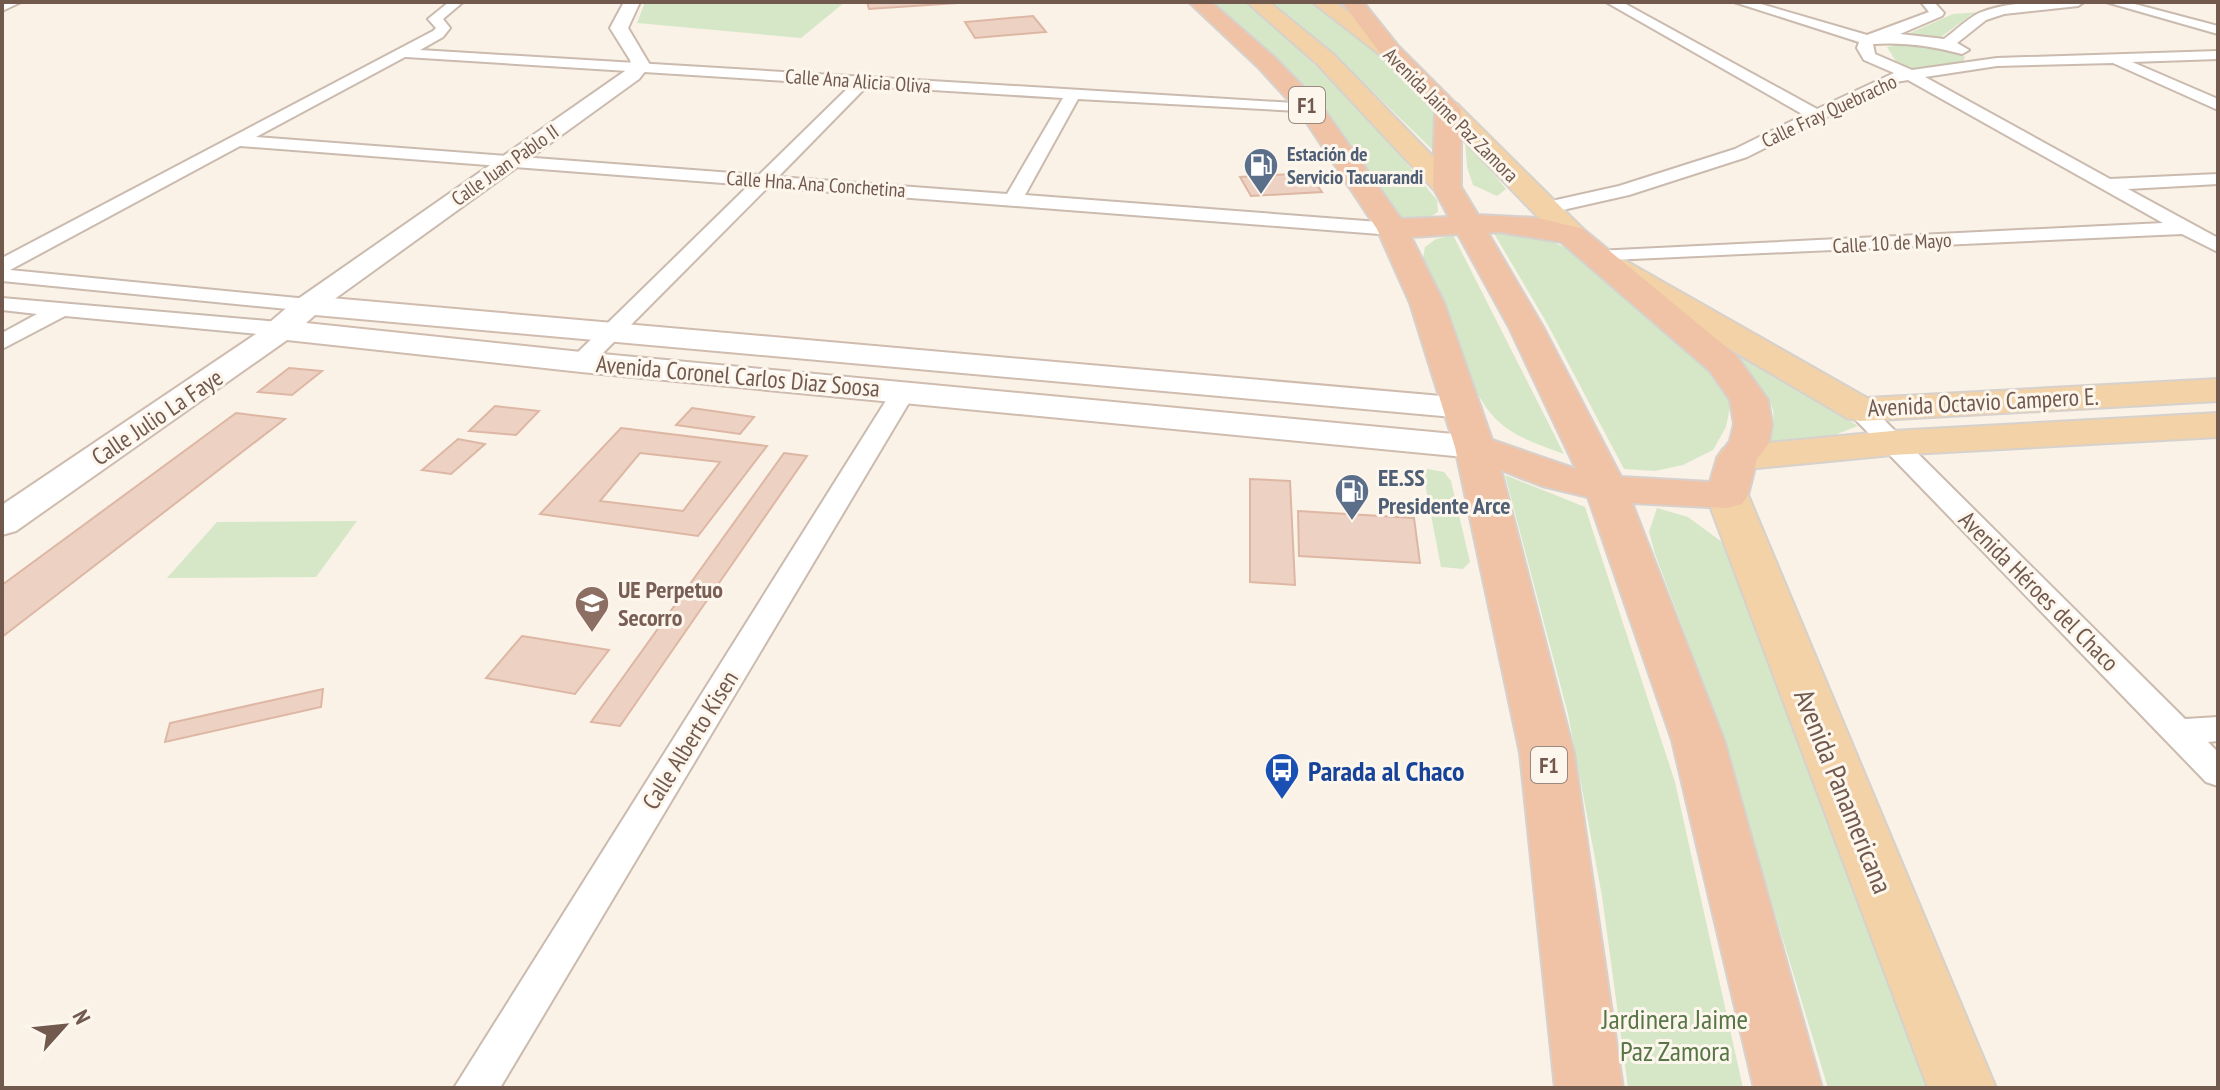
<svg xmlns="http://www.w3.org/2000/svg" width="2220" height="1090" font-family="'PT Sans Narrow',sans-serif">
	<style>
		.green { fill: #d5e7c7 }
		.building { fill: #edd1c2; stroke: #deb7a4; stroke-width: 2; fill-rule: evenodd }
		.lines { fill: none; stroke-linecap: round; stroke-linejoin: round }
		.minor-casing { stroke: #cbbaae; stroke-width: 4 }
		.tertiary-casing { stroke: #cbbaae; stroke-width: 4 }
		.secondary-casing { stroke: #cfbcaf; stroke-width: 4 }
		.primary-casing { stroke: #d7d1cd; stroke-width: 4 }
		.trunk-casing { stroke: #d7d1cd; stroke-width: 4 }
		.minor { fill: #fff; fill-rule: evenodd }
		.tertiary { fill: #fff; fill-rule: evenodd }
		.secondary { fill: #fff; fill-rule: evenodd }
		.primary { fill: #f2d2a6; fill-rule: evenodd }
		.trunk { fill: #f0c3a6; fill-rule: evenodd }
		.labels { text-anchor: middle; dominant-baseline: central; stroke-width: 6; stroke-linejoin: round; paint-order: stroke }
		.far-street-label { font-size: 20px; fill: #71594e; stroke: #fdf6ed }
		.far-service-label { font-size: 20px; font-weight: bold; fill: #4e5e75; stroke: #fdf6ed; text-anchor: start }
		.shield { fill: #fdf6ed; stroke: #9b887e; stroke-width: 2 }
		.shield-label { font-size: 22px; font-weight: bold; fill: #71594e }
		.street-label { font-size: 24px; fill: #71594e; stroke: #fdf6ed }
		.service-label { font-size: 24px; font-weight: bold; fill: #4e5e75; stroke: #fdf6ed; text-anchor: start }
		.education-label { font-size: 24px; font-weight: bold; fill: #785e54; stroke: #fdf6ed; text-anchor: start }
		.near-transit-label { font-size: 28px; font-weight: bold; fill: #164399; stroke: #fdf6ed; text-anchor: start }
		.near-street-label { font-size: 28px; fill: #71594e; stroke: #fdf6ed }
		.near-park-label { font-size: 28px; fill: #577647; stroke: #fdf6ed }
	</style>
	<rect width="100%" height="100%" fill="#faf2e7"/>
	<g class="green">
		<path d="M645 2H845L801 38 637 23Z"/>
		<path d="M1213 2H1249L1363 111 1437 200 1438 212 1424 221H1402L1329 115 1282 63Z"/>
		<path d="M1271 2H1309L1370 48 1435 106 1436 153 1344 64Z"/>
		<path d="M1981 12 1971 15 1938 39 1911 36 1910 33 1953 14Z"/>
		<path d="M1907 43 1953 50 1965 57 1963 62 1913 68 1899 66 1887 47Z"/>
		<path d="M1465 140 1506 189 1497 196 1473 185 1467 167Z"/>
		<path d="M1492 230 1539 236 1580 254 1711 368 1731 402 1726 427 1713 450 1683 465 1655 471 1624 469 1548 325Z"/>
		<path d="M1453 235 1564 454C1542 446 1516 438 1498 421 1466 392 1440 301 1423 258L1425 247 1436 239Z"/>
		<path d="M1691 319 1858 426 1832 436 1769 442C1771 433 1775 419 1773 410 1767 382 1713 338 1691 319Z"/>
		<path d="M1422 468 1444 472 1451 481 1470 562 1463 569 1441 567Z"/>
		<path d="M1505 475 1585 507 1675 782 1743 1088H1628L1602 896 1568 714Z"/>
		<path d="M1657 508 1688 517 1726 545 1928 1088H1828L1712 706 1655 554 1649 532Z"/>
		<path d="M357 521 316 577 167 578 217 522Z"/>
	</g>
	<g class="building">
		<path d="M847 2H973L869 9 867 2Z"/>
		<path d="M1033 16 1046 32 975 38 965 22Z"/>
		<path d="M1309 173 1322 192 1251 196 1240 177Z"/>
		<path d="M289 368 322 371 292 395 258 392Z"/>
		<path d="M495 406 539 411 516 435 469 431Z"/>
		<path d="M692 408 754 417 740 434 676 425Z"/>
		<path d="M236 413 285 419 2 637V585Z"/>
		<path d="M621 428 767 446 698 536 540 514ZM640 453 720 462 683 511 600 501Z"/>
		<path d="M458 439 485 444 451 474 422 470Z"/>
		<path d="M784 453 807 456 620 726 591 722Z"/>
		<path d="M1250 479 1290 481 1295 585 1250 582Z"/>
		<path d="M1298 511 1414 518 1420 563 1299 556Z"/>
		<path d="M522 636 609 650 575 694 486 678Z"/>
		<path d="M323 689 321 707 165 742 170 723Z"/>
	</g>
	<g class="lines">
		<g class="minor-casing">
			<g id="minor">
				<path d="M2 2H21L2 11Z"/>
				<path d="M449 2H463L443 19 450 28 443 37 420 50 1311 104 1319 109 1317 112 1078 99 1025 195 1392 223 1402 229 1392 235 768 187 589 367H573L570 362 573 357 749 185 240 146 10 270 308 299 316 300 319 305 316 310 308 311 2 281V258L433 31 436 28 428 19ZM405 57H406L851 85 759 175 256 137ZM867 86 1063 98 1007 194 778 177Z"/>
				<path d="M1606 2H1622L1817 109 1894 73 1864 60 1857 48 1859 42 1734 2H1754L1867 35 1929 12 1921 2H1934L1944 13 1942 16 1900 34 1944 39C1955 31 1967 19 1979 13 2011 0 2050 2 2084 2L2078 6 2004 14 1986 20 1957 43 1969 50 1962 54C1932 46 1904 42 1873 44L1875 54 1912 70 1997 58 2218 51V59L2132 62 2218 99V110L2113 63 1997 66 1925 77 2110 179 2218 174V184L2128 189 2218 238V252L2182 234 1589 261 1586 257 1589 253 1596 251 2163 223 1908 80 1896 82 1747 157 1629 195 1545 214 1538 212 1536 208 1538 204 1619 186 1735 149 1804 115Z"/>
				<path d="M2106 2H2127L2218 26V34Z"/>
				<path d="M2 298 279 322 290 329 279 336 65 316 2 349V333L37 314 2 310Z"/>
				<path d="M904 384 912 386 916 391 500 1088H454L892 391 896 386Z"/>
				<path d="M1860 403 1869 405 2185 719 2218 717V741L2208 742 2218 752V786L2206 782 1851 415 1848 410 1851 405Z"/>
			</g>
		</g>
		<g class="tertiary-casing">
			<path id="tertiary" d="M624 2H640L628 28 650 65 639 79 318 311 308 313 298 311 294 305 298 299 625 71 631 64 630 60 610 28Z"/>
		</g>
		<g class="secondary-casing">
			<path id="secondary" d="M308 296 1464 398 1476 401 1481 408 1476 415 1464 418 315 315 306 323 581 352 1475 436 1488 439 1493 447 1488 455 1475 458 581 372 287 340 16 531 2 535V505L256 334 297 299Z"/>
		</g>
		<g class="primary-casing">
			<g id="primary">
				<path d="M1247 2H1269L1333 54 1457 181 1461 187 1457 193 1447 196 1437 193 1317 64Z"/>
				<path d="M1312 2H1335L1402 52 1399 57H1383Z"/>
				<path d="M1448 101 1457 104 1583 229 1587 235 1583 241 1572 244 1561 241 1439 114 1435 109 1439 104Z"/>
				<path d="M1615 258 1626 261 1867 398 2218 379V401L1860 421 1847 418 1604 275 1599 268 1604 261Z"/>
				<path d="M2218 413V437L1892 455 1737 470 1723 467 1717 458 1723 449 1737 446 1892 431Z"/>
				<path d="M1727 482 1742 486 1748 495 1996 1088H1928L1706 495 1712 486Z"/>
			</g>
		</g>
		<g class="trunk-casing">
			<path id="trunk" d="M1189 2H1211L1274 57 1320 104 1401 219 1449 217 1433 187 1435 110 1383 57 1342 2H1363L1399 47 1461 109V187L1478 215 1538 218 1583 229 1736 355 1768 400 1772 424 1769 443 1757 459 1748 495 1742 504 1727 508 1632 503 1724 740 1822 1088H1754L1672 740 1588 497 1542 486 1501 470 1574 753 1623 1088H1555L1520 753 1455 447 1410 303 1377 229 1301 114 1258 67ZM1499 232 1561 242 1710 371 1730 400 1734 424 1730 441 1717 458 1710 482 1621 477 1543 327 1488 233ZM1458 234 1509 327 1576 469 1492 440 1444 303 1411 237Z"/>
		</g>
		<use href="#minor" class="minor"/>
		<use href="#tertiary" class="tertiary"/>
		<use href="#secondary" class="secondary"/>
		<use href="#primary" class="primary"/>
		<use href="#trunk" class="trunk"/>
	</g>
	<defs>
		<g id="fuel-pin" transform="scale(1.8)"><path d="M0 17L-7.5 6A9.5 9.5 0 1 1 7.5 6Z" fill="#5c6f8a" stroke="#fdf6ed"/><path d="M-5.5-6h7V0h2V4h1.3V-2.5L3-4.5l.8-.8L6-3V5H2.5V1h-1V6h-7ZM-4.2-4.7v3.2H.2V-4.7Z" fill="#fff"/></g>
		<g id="school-pin" transform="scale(1.8)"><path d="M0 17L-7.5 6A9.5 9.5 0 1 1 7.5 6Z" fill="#8d6e63" stroke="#fdf6ed"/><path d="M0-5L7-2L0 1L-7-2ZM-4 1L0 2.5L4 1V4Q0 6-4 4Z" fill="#fff"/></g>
		<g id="bus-pin" transform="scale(1.8)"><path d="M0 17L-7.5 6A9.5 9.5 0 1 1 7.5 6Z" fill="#1a4fb4" stroke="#fdf6ed"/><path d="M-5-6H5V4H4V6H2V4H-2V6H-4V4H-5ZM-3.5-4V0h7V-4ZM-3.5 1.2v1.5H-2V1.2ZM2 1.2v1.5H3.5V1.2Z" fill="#fff"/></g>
	</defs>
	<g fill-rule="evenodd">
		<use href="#fuel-pin" x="1261" y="165"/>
		<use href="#fuel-pin" x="1352" y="491"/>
		<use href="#school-pin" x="592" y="603"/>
		<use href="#bus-pin" x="1282" y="770"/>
	</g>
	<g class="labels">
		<g class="far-street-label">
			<text transform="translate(858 81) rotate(4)">Calle Ana Alicia Oliva</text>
			<text transform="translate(1829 111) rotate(-25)">Calle Fray Quebracho</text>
			<text transform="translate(1451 115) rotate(45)">Avenida Jaime Paz Zamora</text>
			<text transform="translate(505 165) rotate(-35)">Calle Juan Pablo II</text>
			<text transform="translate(816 184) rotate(4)">Calle Hna. Ana Conchetina</text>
			<text transform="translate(1892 243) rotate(-3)">Calle 10 de Mayo</text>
		</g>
		<g class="far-service-label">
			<text x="1287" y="154">Estación de<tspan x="1287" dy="23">Servicio Tacuarandi</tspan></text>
		</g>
		<g class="shield">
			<rect x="1289" y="87" width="36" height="36" rx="6"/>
			<rect x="1531" y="747" width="36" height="36" rx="6"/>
		</g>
		<g class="shield-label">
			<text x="1307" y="105">F1</text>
			<text x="1549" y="765">F1</text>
		</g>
		<g class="street-label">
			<text transform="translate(738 376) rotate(5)">Avenida Coronel Carlos Diaz Soosa</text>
			<text transform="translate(1983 402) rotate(-3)">Avenida Octavio Campero E.</text>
			<text transform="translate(157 417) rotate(-34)">Calle Julio La Faye</text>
			<text transform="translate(2039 591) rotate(45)">Avenida Héroes del Chaco</text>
			<text transform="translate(690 740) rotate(-58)">Calle Alberto Kisen</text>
		</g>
		<g class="service-label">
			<text x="1378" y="477">EE.SS<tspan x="1378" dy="28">Presidente Arce</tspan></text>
		</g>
		<g class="education-label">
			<text x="618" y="589">UE Perpetuo<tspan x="618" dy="28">Secorro</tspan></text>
		</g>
		<g class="near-transit-label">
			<text x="1308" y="770">Parada al Chaco</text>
		</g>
		<g class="near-street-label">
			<text transform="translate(1844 791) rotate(68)">Avenida Panamericana</text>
		</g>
		<g class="near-park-label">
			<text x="1675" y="1018">Jardinera Jaime<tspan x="1675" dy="32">Paz Zamora</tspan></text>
		</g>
	</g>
	<rect width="2220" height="1090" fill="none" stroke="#71594e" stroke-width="8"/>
	<g transform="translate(64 1026) rotate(63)" stroke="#fdf6ed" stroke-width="6" paint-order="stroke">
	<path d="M0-6L14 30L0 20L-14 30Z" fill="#71594e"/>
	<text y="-12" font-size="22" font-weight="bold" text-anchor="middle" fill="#71594e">N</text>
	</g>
</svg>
